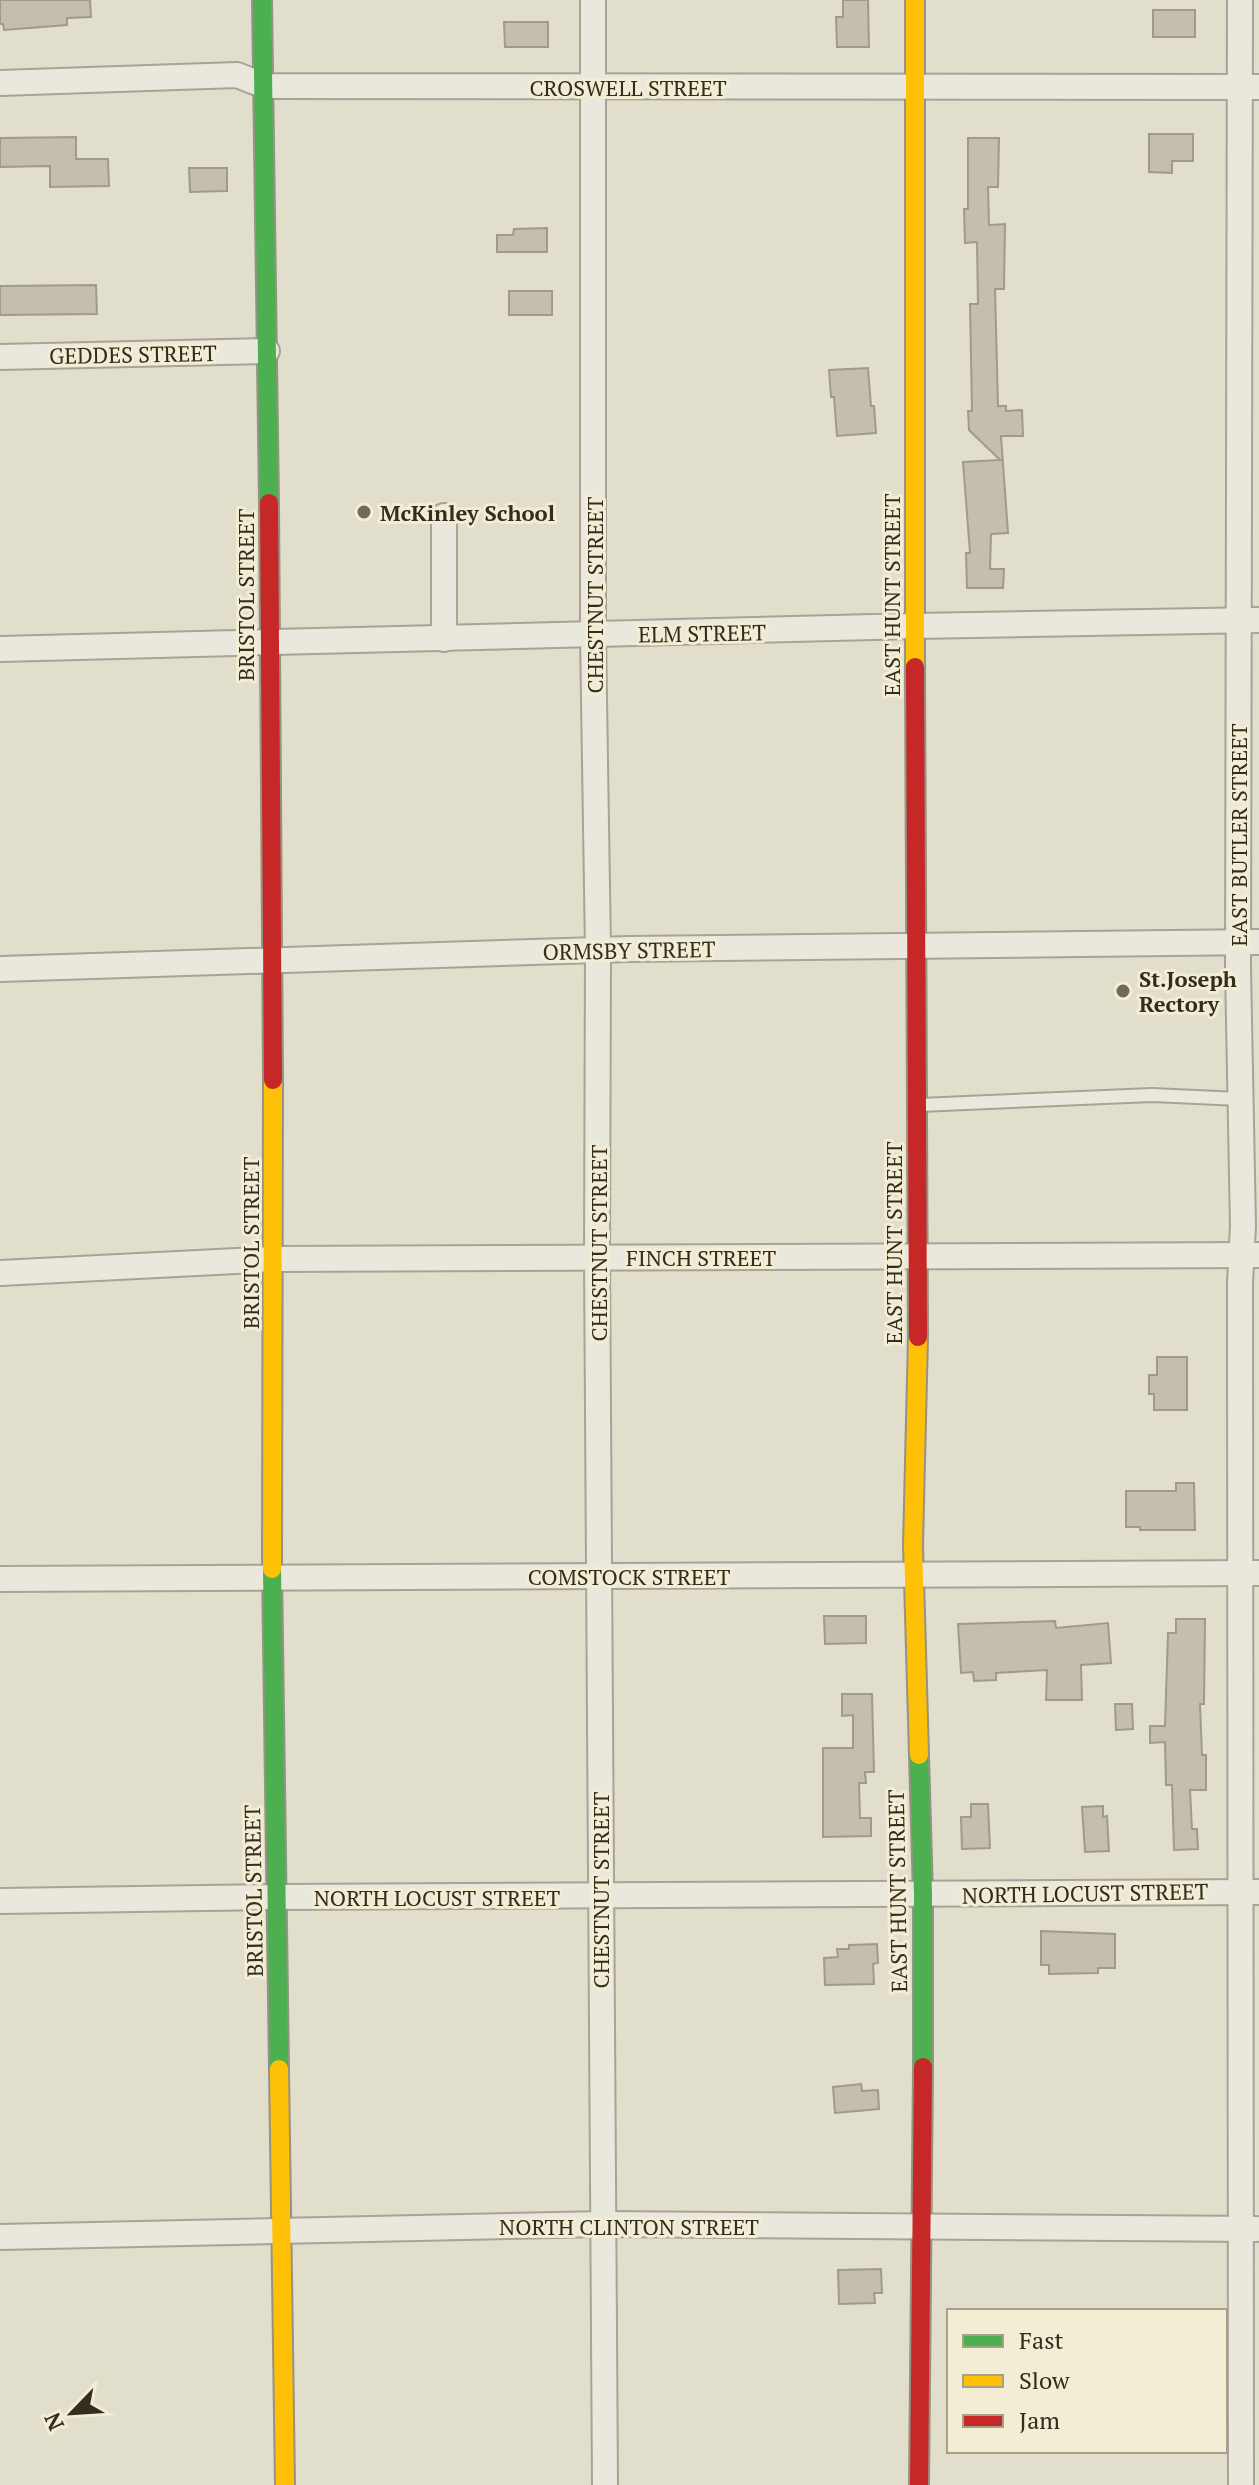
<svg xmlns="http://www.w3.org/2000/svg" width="1259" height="2485" font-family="'PT Serif',serif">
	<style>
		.building { fill: #c5bdad; stroke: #a19a8c; stroke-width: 2 }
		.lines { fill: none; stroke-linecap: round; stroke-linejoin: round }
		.lane-casing { stroke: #a7a396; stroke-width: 16 }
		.street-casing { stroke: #a7a396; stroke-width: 28 }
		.fast-casing { stroke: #969285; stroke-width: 22 }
		.slow-casing { stroke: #969285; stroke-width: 22 }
		.jam-casing { stroke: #969285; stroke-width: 22 }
		.lane { stroke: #eae8dd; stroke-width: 12 }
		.street { stroke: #eae8dd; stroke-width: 24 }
		.fast { stroke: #4caf50; stroke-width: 18 }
		.slow { stroke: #ffc107; stroke-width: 18 }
		.jam { stroke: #c62828; stroke-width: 18 }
		.poi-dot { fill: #716a5c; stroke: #f2edd3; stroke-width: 3 }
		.labels { text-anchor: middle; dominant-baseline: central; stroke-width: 6; stroke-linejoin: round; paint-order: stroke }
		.street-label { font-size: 22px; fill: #342c1f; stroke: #f2edd3 }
		.poi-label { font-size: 22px; font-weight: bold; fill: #342c1f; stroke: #f2edd3; text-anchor: start }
	</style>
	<rect width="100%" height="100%" fill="#e2decc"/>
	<g class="building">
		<path d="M0 0H90L91 17 67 18V25L4 30 3 24H0Z"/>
		<path d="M843 0H868L869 47H837L836 17H843Z"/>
		<rect x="1153" y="10" width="42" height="27"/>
		<path d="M504 22H548V47H505Z"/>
		<path d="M1149 134H1193V161H1172V173L1149 172Z"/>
		<path d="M76 137V159H108L109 186 50 187V166L0 167V138Z"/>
		<path d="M968 138H999L998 187H988L989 225 1005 224 1004 289H995L998 406H1006V411L1022 410 1023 436H1001L1008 533 991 534 990 569H1004L1003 588H967L966 553H970L963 462 1000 460 969 430 968 411H972L970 304H978L977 242 965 243 964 209H968Z"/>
		<path d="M189 168H227V191L190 192Z"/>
		<path d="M547 228V252H497V235H513L514 229Z"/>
		<path d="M96 285 97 314 0 315V286Z"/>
		<rect x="509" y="291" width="43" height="24"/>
		<path d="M868 368 871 406H874L876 433 837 436 834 397H831L829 370Z"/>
		<path d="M1157 1357H1187V1410H1154V1394H1149V1375H1157Z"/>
		<path d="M1176 1483H1194L1195 1530H1140V1527H1126V1491H1176Z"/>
		<path d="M824 1616H866V1643L825 1644Z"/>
		<path d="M1176 1619H1205L1204 1704H1200L1202 1755H1206V1790H1190L1192 1829H1197L1198 1849 1174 1850 1172 1785H1166L1165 1742 1150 1743V1726H1165L1168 1633H1176Z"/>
		<path d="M1055 1621 1056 1628 1108 1623 1111 1663 1081 1665 1082 1700H1046L1047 1670 996 1673V1680L974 1681 973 1672 961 1673 958 1624Z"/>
		<path d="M842 1694H872L874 1772H865L866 1783H859L860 1818H871V1836L823 1837V1748H853V1715L842 1716Z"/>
		<path d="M1115 1704H1132L1133 1729 1116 1730Z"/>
		<path d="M971 1804H988L990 1848 962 1849 961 1817H971Z"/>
		<path d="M1103 1806V1817L1107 1816 1109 1851 1085 1852 1082 1807Z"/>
		<path d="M1041 1931 1115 1934V1968H1098V1973L1049 1974V1965H1041Z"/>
		<path d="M877 1944 878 1963 873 1964 874 1984 825 1985 824 1958 838 1957 837 1949H849V1945Z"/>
		<path d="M861 2084 862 2091 878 2090 879 2109 835 2113 833 2087Z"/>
		<path d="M881 2269 882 2293H874L875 2303 839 2304 838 2270Z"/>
	</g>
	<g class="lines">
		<g class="lane-casing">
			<path id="lane" d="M920 1105 1152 1095 1240 1099"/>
		</g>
		<g class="street-casing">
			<g id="street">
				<path d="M593 0V635L598 950 597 1257 605 2485"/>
				<path d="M1240 0 1238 969 1243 1226 1240 1283 1241 2485"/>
				<path d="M0 83 237 75 265 86 1259 87"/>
				<path d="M0 357 267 351"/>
				<path d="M444 516V639"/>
				<path d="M0 649 915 626 1259 620"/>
				<path d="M0 969 629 949 1259 942"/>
				<path d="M0 1273 274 1259 1259 1255"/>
				<path d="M0 1579 1259 1573"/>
				<path d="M0 1901 278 1897 1259 1892"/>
				<path d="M0 2237 603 2224 1257 2229"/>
			</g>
		</g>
		<g class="fast-casing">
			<g id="fast">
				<path d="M262 0 269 503"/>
				<path d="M272 1569 279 2069"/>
				<path d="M919 1755 923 1895V2067"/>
			</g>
		</g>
		<g class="slow-casing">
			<g id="slow">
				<path d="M915 0V667"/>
				<path d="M918 1337 913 1545 919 1755"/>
				<path d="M272 1569 273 1080"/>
				<path d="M279 2069 285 2485"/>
			</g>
		</g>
		<g class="jam-casing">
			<g id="jam">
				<path d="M269 503 273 1080"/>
				<path d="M915 667 918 1337"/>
				<path d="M919 2485 923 2067"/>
			</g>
		</g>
		<use href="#lane" class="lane"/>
		<use href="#street" class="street"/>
		<use href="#fast" class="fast"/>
		<use href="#slow" class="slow"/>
		<use href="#jam" class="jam"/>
	</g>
	<g class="poi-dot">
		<circle cx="364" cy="512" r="8"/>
		<circle cx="1123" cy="991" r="8"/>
	</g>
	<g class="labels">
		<g class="street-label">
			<text x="628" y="87">CROSWELL STREET</text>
			<text transform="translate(133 354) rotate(-1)">GEDDES STREET</text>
			<text transform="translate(245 595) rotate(-90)">BRISTOL STREET</text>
			<text transform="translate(594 595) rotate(-90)">CHESTNUT STREET</text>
			<text transform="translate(891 595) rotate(-90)">EAST HUNT STREET</text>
			<text transform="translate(702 633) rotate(-1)">ELM STREET</text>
			<text transform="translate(1238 835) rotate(-90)">EAST BUTLER STREET</text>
			<text transform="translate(629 950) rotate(-1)">ORMSBY STREET</text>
			<text transform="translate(250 1243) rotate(-90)">BRISTOL STREET</text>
			<text transform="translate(598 1243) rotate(-90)">CHESTNUT STREET</text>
			<text transform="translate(893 1243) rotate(-90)">EAST HUNT STREET</text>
			<text x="701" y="1257">FINCH STREET</text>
			<text x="629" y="1576">COMSTOCK STREET</text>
			<text transform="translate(600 1890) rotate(-90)">CHESTNUT STREET</text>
			<text transform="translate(253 1891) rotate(-91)">BRISTOL STREET</text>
			<text transform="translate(897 1891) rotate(-91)">EAST HUNT STREET</text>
			<text transform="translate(1085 1893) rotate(-1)">NORTH LOCUST STREET</text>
			<text x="437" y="1897">NORTH LOCUST STREET</text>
			<text x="629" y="2226">NORTH CLINTON STREET</text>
		</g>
		<g class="poi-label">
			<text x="380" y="512">McKinley School</text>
			<text x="1139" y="978">St.Joseph<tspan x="1139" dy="25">Rectory</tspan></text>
		</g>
	</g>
	<rect x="947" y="2309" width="280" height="144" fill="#f2edd3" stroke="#a6a08b" stroke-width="2"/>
	<rect x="963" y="2335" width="40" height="12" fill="#4caf50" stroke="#a6a08b" stroke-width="2"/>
	<text x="1019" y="2349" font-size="24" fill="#342c1f">Fast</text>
	<rect x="963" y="2375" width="40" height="12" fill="#ffc107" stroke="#a6a08b" stroke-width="2"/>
	<text x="1019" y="2389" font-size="24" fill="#342c1f">Slow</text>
	<rect x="963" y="2415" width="40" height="12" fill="#c62828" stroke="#a6a08b" stroke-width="2"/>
	<text x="1019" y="2429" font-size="24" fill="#342c1f">Jam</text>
	<g transform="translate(72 2413) rotate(245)" stroke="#f2edd3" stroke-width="6" paint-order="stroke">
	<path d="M0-6L14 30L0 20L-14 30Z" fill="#342c1f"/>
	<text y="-12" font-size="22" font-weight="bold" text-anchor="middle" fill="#342c1f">N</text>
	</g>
</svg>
